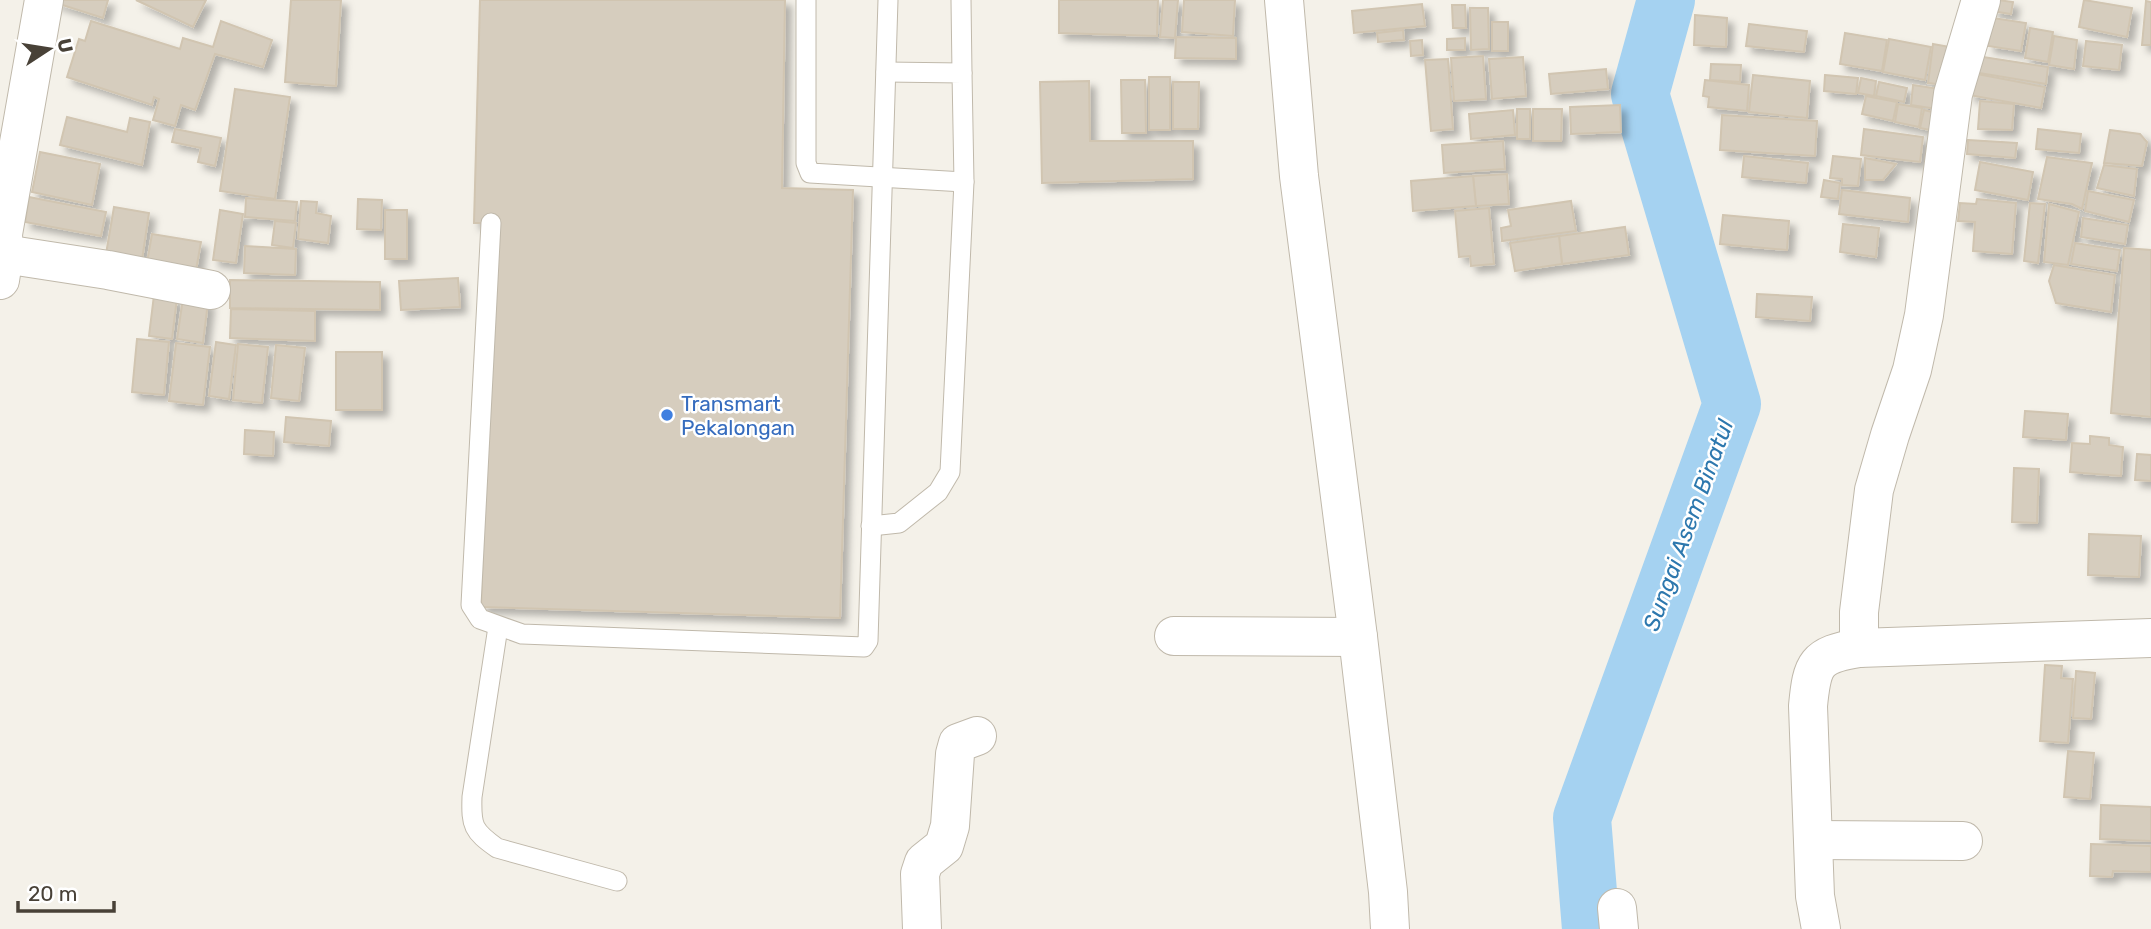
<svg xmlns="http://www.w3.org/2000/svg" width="2151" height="929" font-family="Rubik,sans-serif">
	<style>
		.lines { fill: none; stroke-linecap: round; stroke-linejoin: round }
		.river { stroke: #a5d2f1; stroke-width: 58 }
		.building { fill: #d6cdbe; stroke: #d1c5b1; stroke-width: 2; filter: url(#shadow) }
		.service-casing { stroke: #c0b9ab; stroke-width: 21 }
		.minor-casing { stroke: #c0b9ab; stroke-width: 40 }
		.service { stroke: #fff; stroke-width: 19 }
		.minor { stroke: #fff; stroke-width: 38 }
		.shop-dot { fill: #3f7fe0; stroke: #fff; stroke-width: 2.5 }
		.labels { text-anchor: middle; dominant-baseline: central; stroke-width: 5; stroke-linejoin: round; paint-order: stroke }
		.shop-label { font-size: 21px; fill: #366cbe; stroke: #fff; text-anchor: start }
		.water-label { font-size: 23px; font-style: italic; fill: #2d78ae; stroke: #fff }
	</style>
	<defs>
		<filter id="shadow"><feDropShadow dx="6" dy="6" stdDeviation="3.5" flood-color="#0004"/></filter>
	</defs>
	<rect width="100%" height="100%" fill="#f4f1e9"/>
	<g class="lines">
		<path class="river" d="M1591 929 1582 818 1732 404 1640 94 1666 0"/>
	</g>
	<g class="building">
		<path d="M53 0H108L103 18 53 2Z"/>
		<path d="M136 0H206L193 27Z"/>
		<path d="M291 0H341L336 86 285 82Z"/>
		<path d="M480 0H785L782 188 853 190 840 618 481 607 495 223H474Z"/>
		<path d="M1059 0H1158L1157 36 1059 33Z"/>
		<path d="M1163 0H1178L1175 38 1160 37Z"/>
		<path d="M1184 0H1235L1233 36 1182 32Z"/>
		<path d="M1998 0 2013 2 2011 14 1991 11Z"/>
		<path d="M2084 0 2132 8 2127 37 2079 27Z"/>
		<path d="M2146 1 2151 2V45H2142Z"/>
		<path d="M1422 4 1425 26 1354 33 1352 11Z"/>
		<path d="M1452 5H1465L1466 28H1453Z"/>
		<path d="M1470 8H1488L1489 49 1471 50Z"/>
		<path d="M1695 15 1727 18 1726 47 1694 45Z"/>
		<path d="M1993 18 2026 23 2021 51 1988 46Z"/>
		<path d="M91 21 180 49 183 38 213 47 221 21 272 40 263 67 215 54 195 110 181 105 175 126 153 120 159 99 154 97 152 105 67 77 79 39 85 41Z"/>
		<rect x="1492" y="22" width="16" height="29"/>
		<path d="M1749 24 1807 31 1804 52 1746 46Z"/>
		<path d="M2030 28 2053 32 2048 62 2025 58Z"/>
		<path d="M1403 30 1404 40 1378 42 1377 33Z"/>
		<path d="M1845 33 1887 40 1882 71 1840 64Z"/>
		<path d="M2054 36 2077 40 2074 69 2049 65Z"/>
		<path d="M1176 37 1236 38V59L1175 58Z"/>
		<path d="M1465 38V50H1447V39Z"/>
		<path d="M1889 39 1931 47 1925 80 1883 72Z"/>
		<path d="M1422 40 1423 55 1411 56 1410 41Z"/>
		<path d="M2086 41 2122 45 2119 70 2083 66Z"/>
		<path d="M1933 44 1950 47 1945 85 1928 83Z"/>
		<path d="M1970 55 2048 67 2046 84 1967 71Z"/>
		<path d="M1483 56 1486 99 1454 101 1451 58Z"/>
		<path d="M1523 57 1526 96 1492 99 1489 59Z"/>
		<path d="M1448 59 1453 129 1431 131 1425 60Z"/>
		<path d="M1711 64 1741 65 1740 82 1710 80Z"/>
		<path d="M1606 69 1608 89 1551 94 1549 74Z"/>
		<path d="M1972 73 2045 87 2041 108 1969 95Z"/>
		<path d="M1753 75 1810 81 1807 118 1749 112Z"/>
		<path d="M1825 75 1858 78 1856 94 1824 91Z"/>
		<rect x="1149" y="77" width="21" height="53"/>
		<path d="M1861 78 1876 81 1874 96 1858 93Z"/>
		<path d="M1121 80H1145L1146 133H1122Z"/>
		<path d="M1705 80 1749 85 1747 111 1708 107 1709 97 1703 96Z"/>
		<path d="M1089 81 1090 141H1193V179L1042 183 1040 82Z"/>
		<path d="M1173 82H1199L1198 129H1173Z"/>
		<path d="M1879 82 1907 88 1904 102 1876 96Z"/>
		<path d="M1913 85 1946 90 1943 110 1911 105Z"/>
		<path d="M235 89 290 97 275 199 220 191Z"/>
		<path d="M1866 96 1897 102 1893 121 1862 114Z"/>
		<path d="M1980 101 2014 104 2012 130 1978 129Z"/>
		<path d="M1898 104 1922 108 1919 127 1895 122Z"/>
		<path d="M1620 105 1621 132 1571 134 1570 107Z"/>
		<rect x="1517" y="109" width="13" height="30"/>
		<path d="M1533 109H1562L1561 141H1533Z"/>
		<path d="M1513 110 1515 135 1471 139 1469 114Z"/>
		<path d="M1924 110 1944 115 1940 132 1920 128Z"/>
		<path d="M1722 115 1817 121 1815 156 1720 150Z"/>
		<path d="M67 117 127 132 130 118 150 122 142 165 60 145Z"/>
		<path d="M175 129 221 138 215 166 198 162 201 148 172 142Z"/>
		<path d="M1864 129 1923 137 1920 162 1861 155Z"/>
		<path d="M2038 129 2081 134 2079 153 2036 149Z"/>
		<path d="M2110 130 2140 134 2147 142 2142 166 2104 163Z"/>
		<path d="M1968 140 2017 143 2015 158 1967 154Z"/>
		<path d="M1503 141 1505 169 1444 173 1442 145Z"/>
		<path d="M40 152 100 164 92 205 32 192Z"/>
		<path d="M1744 156 1808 163 1806 183 1742 177Z"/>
		<path d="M1833 156 1861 159 1858 186 1842 185V179L1830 178Z"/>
		<path d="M2047 157 2092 163 2082 209 2072 204 2038 199Z"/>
		<path d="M1865 158 1896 164 1883 180H1865Z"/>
		<path d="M1980 162 2033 172 2028 200 1975 190Z"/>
		<path d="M2104 165 2137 169 2134 196 2097 188Z"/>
		<path d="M1507 174 1509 204 1476 206 1473 176Z"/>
		<path d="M1473 176 1476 206 1413 211 1411 181Z"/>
		<path d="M1824 180 1840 183 1838 199 1821 197Z"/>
		<path d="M1842 190 1910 198 1908 222 1839 214Z"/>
		<path d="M2088 191 2134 200 2129 222 2085 211Z"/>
		<path d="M29 197 106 212 101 236 25 222Z"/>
		<path d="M246 198 297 202 295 221 245 217Z"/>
		<path d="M358 199 382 200 381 230 357 229Z"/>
		<path d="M1977 199 2016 203 2012 254 1973 251 1975 222 1958 221 1960 203 1976 204Z"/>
		<path d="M301 201 317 202 316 213 331 216 328 243 298 239Z"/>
		<path d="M1571 201 1576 231 1502 241 1501 228 1511 226 1508 210Z"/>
		<path d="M2030 203 2045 204 2038 263 2024 261Z"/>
		<path d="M2049 204 2079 212 2068 265 2044 262Z"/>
		<path d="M114 207 149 213 142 260 106 254Z"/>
		<path d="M1489 208 1494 264 1471 266 1470 256 1459 257 1455 211Z"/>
		<path d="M220 210 243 214 236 263 213 260Z"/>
		<rect x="385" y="210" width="22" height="49"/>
		<path d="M1723 215 1789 221 1787 250 1720 244Z"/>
		<path d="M2083 218 2128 225 2125 244 2081 237Z"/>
		<path d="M275 221 296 223 293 248 272 245Z"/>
		<path d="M1843 224 1879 228 1876 257 1840 252Z"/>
		<path d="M1625 227 1629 255 1562 264 1559 236Z"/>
		<path d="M152 234 201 242 195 276 146 268Z"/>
		<path d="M1559 236 1562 264 1515 271 1510 243Z"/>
		<path d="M2075 243 2120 250 2117 271 2071 264Z"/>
		<path d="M245 246 296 249 295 275 244 273Z"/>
		<path d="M2124 248 2151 250V417L2111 413Z"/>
		<path d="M2054 265 2115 275 2111 312 2056 303 2049 281Z"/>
		<path d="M458 278 460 307 401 310 399 281Z"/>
		<path d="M230 280 380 282V310L230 308Z"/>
		<path d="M1757 294 1812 297 1810 321 1756 317Z"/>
		<path d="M154 295 177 298 172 339 149 336Z"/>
		<path d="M183 298 208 302 203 343 177 339Z"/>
		<path d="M231 309 315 311V341L230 338Z"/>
		<path d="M137 339 169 342 164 395 132 392Z"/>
		<path d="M216 342 236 345 229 399 209 396Z"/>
		<path d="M176 343 210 347 203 405 169 401Z"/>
		<path d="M238 344 268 347 262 403 233 400Z"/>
		<path d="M276 345 305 348 299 401 271 398Z"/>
		<rect x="336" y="352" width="46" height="58"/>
		<path d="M2025 411 2068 414 2066 440 2023 437Z"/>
		<path d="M286 417 331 421 329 446 284 442Z"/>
		<path d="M245 430 274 432 273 456 244 454Z"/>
		<path d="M2090 436 2109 438V445L2123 447 2121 476 2070 472 2072 443 2090 444Z"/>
		<path d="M2137 454 2151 455V481L2135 480Z"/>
		<path d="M2014 468 2039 469 2037 523 2012 522Z"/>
		<path d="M2089 534 2141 536 2139 577 2088 575Z"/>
		<path d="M2045 665 2062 666 2061 678 2073 679 2068 743 2040 741Z"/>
		<path d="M2076 671 2095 673 2091 719 2073 718Z"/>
		<path d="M2068 751 2094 753 2090 799 2064 797Z"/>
		<path d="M2101 805 2151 807V841L2100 839Z"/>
		<path d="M2091 844 2151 846V872L2113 871 2112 877 2090 876Z"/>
	</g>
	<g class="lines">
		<g class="service-casing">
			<g id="service">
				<path d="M806 0V163L810 173 964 182 950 472 938 492 899 523 871 526"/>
				<path d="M961 0 962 73"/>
				<path d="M886 72 962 73 964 182"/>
				<path d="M491 223 471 605 480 619 522 634 864 647 868 641 888 0"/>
				<path d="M498 627 472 797C471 826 473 831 497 848L617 881"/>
			</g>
		</g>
		<g class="minor-casing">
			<g id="minor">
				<path d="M1284 0 1299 176 1358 637 1388 892 1390 929"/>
				<path d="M4 254 108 270 211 290"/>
				<path d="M0 280 4 254 3 234 44 0"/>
				<path d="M1174 636 1358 637"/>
				<path d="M1859 648V612L1874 490 1890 435 1912 370 1924 315 1953 94 1981 0"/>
				<path d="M1814 840 1963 841"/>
				<path d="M1617 908 1619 929"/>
				<path d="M922 929 920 874 924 862 944 846 950 826 955 754 958 743 977 736"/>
				<path d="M1821 929 1815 896 1808 706C1812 664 1815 655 1859 648L2151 638"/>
			</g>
		</g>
		<use href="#service" class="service"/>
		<use href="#minor" class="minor"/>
	</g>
	<circle class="shop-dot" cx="667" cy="415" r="7"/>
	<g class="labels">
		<g class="shop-label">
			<text x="681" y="403">Transmart<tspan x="681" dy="24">Pekalongan</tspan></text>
		</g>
		<g class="water-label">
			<text transform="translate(1688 525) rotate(-70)">Sungai Asem Binatul</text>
		</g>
	</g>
	<g transform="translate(49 49) rotate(78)" stroke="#ffffff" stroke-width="5" paint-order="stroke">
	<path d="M0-5L12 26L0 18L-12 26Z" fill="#484137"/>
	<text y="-10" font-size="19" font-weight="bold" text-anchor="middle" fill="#484137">U</text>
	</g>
	<path d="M18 901v10h96v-10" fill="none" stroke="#484137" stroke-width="3.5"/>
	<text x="28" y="901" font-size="21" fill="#484137" stroke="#ffffff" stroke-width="5" paint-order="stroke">20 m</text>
</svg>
